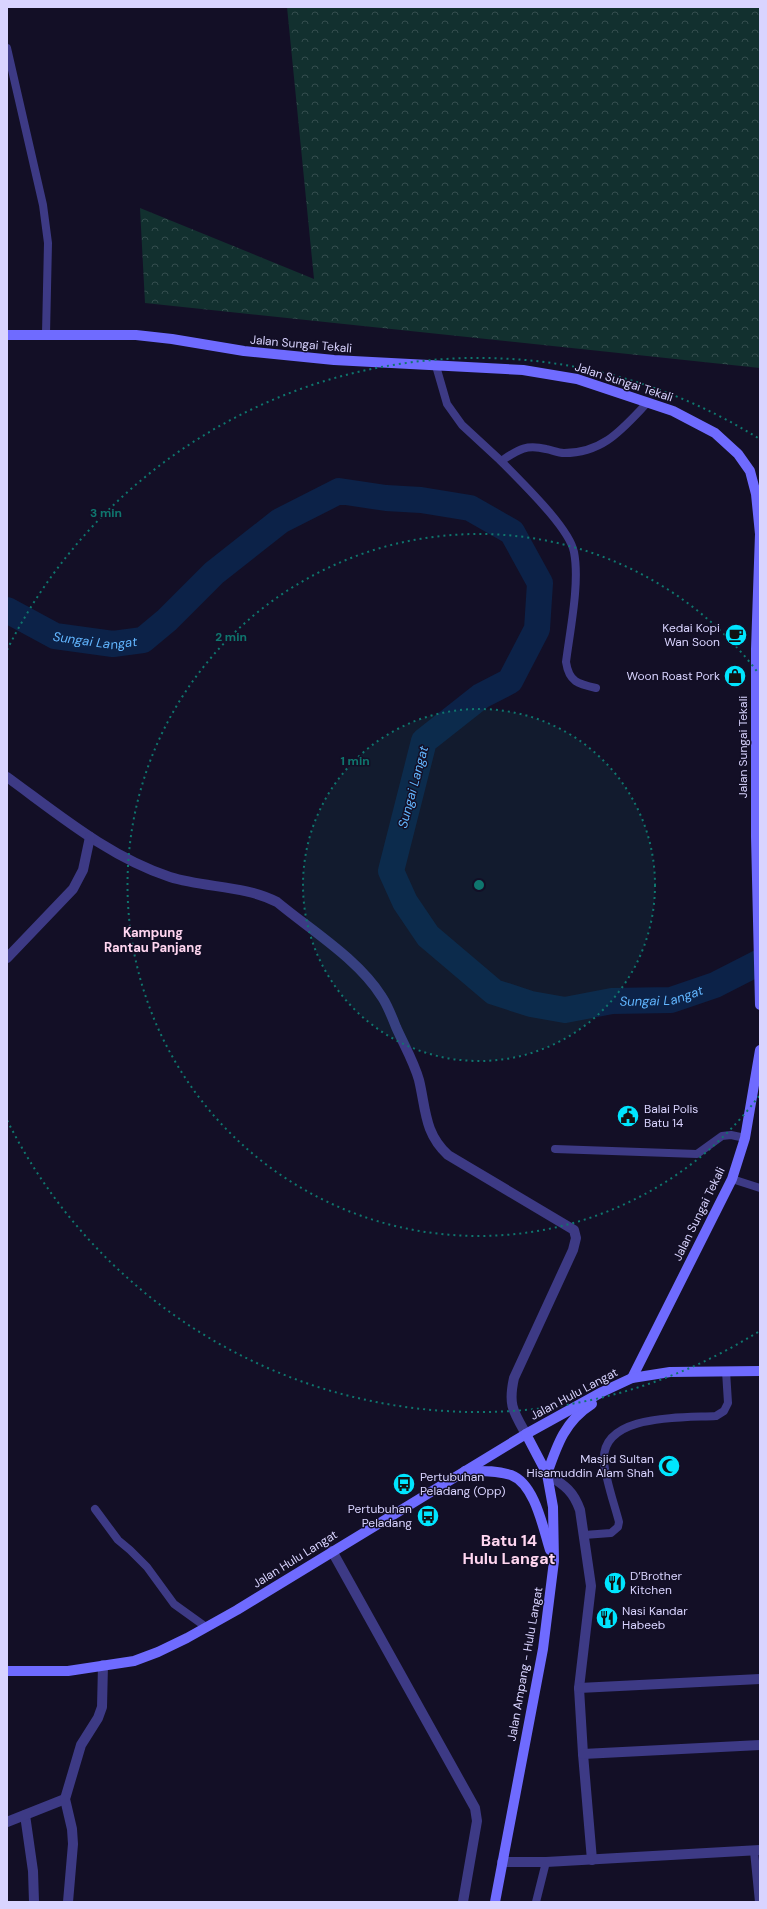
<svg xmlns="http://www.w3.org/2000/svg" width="767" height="1909" font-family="'DM Sans',sans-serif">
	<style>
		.forest { fill: url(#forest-crowns) }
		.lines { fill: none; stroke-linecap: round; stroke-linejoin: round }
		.river { stroke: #0c2248; stroke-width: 26 }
		.lane { stroke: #3d3a85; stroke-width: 8 }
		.street { stroke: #3d3a85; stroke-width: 10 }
		.secondary { stroke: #6f6bff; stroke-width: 10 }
		.ring { fill: none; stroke: #0f766e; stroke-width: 2; stroke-dasharray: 2 4 }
		.labels { text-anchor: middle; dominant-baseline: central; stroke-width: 3; stroke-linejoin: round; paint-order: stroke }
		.street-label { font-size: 12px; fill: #d9d4ff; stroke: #130f26 }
		.poi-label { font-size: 12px; fill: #d9d4ff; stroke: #130f26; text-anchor: end }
		.water-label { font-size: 13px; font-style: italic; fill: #62b6ff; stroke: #130f26 }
		.neighbourhood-label { font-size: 13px; font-weight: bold; fill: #ffd6f0; stroke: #130f26 }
		.district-label { font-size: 16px; font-weight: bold; fill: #ffd6f0; stroke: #130f26 }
		.centre { fill: #0f766e; stroke: #130f26; stroke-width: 2 }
		.ring-label { font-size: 12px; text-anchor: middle; font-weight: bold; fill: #0f766e; stroke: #130f26; stroke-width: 3; stroke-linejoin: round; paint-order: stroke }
	</style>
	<defs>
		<pattern id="forest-crowns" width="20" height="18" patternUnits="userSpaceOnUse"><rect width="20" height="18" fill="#12302f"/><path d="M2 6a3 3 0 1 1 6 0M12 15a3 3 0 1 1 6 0" fill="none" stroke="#344d4e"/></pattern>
	</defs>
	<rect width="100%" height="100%" fill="#130f26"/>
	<path class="forest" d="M287 7H760V368L145 303 140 208 314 279Z"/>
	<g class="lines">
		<path class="river" id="s1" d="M7 610 55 636 113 644 143 640 167 620 214 573 280 521 339 491 386 498 421 500 470 508 512 532 540 583 537 629 510 681 481 696 424 741 391 871 405 902 428 936 494 992 531 1004 565 1010 612 1001 671 1000 715 985 760 962"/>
		<g class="lane">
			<path d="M7 48 43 205 48 243 46 334"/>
			<path d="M436 366 447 404 462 425 501 461"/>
			<path d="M596 688C578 684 569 682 566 662 570 630 580 583 574 552 569 527 520 481 501 461 518 450 525 444 546 449 552 450 558 453 564 453 604 453 623 428 648 402"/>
			<path d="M555 1149 697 1154 722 1136 731 1135 745 1138"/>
			<path d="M732 1179 760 1188"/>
			<path d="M95 1509 118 1540 130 1550 147 1567 174 1604 206 1627"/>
			<path d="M584 1535 611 1533 618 1527 619 1522C614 1503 606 1481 604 1462 600 1413 684 1418 716 1416L724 1411 728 1403 726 1371"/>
			<path d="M754 1851 759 1902"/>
			<path d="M536 1902 546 1862"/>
		</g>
		<g class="street">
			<path d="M7 777C58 814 109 857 170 877 205 888 244 885 277 902 312 931 358 959 382 997 388 1006 392 1017 396 1027 404 1045 414 1062 419 1080 426 1109 424 1133 448 1155L574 1230 576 1238 573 1250 514 1378C508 1405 513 1411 526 1434"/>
			<path d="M7 958 73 889 83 870 90 837"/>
			<path d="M547 1474C564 1485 573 1490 580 1510L591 1586 579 1688 583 1754 592 1860"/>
			<path d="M332 1551 475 1808 477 1821 463 1902"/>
			<path d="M579 1688 760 1679"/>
			<path d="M583 1754 760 1745"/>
			<path d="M25 1815 33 1871 34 1902"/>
			<path d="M7 1822 65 1799"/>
			<path d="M502 1862H546L760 1850"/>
			<path d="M68 1902 73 1844 72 1829 65 1799 81 1745 98 1718 102 1707 103 1665"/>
		</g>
		<g class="secondary">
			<path d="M7 335H136L172 339 244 351 334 360 523 370 577 379 673 411 715 433 738 454 750 471 756 494 760 534 756 649V837L760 1005"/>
			<path d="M632 1378 732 1179 745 1138 760 1050"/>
			<path d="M465 1471C480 1471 496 1470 511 1475 535 1484 543 1528 550 1550"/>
			<path d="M547 1474C557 1445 565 1421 592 1404"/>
			<path d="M7 1671H68L134 1661 158 1652 187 1638 237 1610 526 1434 602 1392 632 1378 670 1372 760 1371"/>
			<path d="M495 1902 543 1649 554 1561 553 1507 547 1474 526 1434"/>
		</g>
	</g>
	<circle cx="479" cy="885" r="176" fill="#0f766e" fill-opacity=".12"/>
	<g class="ring">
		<circle cx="479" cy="885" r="176"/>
		<path d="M759 1096A351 351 0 1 1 759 674"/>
		<path d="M758 1332A527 527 0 0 1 7 1120M7 650A527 527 0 0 1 758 438"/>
	</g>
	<defs>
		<g id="cafe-disc" transform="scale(1.15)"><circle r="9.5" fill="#00e5ff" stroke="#130f26"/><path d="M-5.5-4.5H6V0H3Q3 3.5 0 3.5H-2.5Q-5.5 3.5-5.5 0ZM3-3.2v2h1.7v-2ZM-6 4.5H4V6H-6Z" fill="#111"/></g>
		<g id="shop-disc" transform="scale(1.15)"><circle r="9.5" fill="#00e5ff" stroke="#130f26"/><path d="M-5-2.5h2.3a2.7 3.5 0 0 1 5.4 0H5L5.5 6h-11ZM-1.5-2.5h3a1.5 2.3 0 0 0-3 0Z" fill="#111"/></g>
		<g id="civic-disc" transform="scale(1.15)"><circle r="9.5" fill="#00e5ff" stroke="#130f26"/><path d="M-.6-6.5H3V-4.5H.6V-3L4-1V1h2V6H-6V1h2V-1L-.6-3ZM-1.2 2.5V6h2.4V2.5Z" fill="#111"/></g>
		<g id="mosque-disc" transform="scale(1.15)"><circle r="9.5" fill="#00e5ff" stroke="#130f26"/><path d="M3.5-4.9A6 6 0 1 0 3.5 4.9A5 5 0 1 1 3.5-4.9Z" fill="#111"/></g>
		<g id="bus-disc" transform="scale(1.15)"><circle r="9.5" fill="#00e5ff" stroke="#130f26"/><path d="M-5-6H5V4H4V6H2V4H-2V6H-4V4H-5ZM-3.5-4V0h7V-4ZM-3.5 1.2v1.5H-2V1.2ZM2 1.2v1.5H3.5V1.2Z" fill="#111"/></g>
		<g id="restaurant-disc" transform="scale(1.15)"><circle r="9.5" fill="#00e5ff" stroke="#130f26"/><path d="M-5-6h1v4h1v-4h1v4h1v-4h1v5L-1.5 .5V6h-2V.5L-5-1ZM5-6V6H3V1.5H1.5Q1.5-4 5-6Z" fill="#111"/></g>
	</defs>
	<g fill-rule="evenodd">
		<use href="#cafe-disc" x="736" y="635"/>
		<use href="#shop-disc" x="735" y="676"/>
		<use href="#civic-disc" x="628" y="1116"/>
		<use href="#mosque-disc" x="669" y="1466"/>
		<use href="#bus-disc" x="404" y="1484"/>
		<use href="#bus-disc" x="428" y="1516"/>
		<use href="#restaurant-disc" x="615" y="1583"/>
		<use href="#restaurant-disc" x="607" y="1618"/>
	</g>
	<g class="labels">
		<g class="street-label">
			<text transform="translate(301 344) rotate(5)">Jalan Sungai Tekali</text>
			<text transform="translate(624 382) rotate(18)">Jalan Sungai Tekali</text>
			<text transform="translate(743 747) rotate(-90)">Jalan Sungai Tekali</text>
			<text transform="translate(699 1214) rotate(-64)">Jalan Sungai Tekali</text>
			<text transform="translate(574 1394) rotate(-28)">Jalan Hulu Langat</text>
			<text transform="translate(295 1559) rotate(-32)">Jalan Hulu Langat</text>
			<text transform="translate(525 1664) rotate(-80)">Jalan Ampang - Hulu Langat</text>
		</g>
		<g class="poi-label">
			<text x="720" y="628">Kedai Kopi<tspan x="720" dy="14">Wan Soon</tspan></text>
			<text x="720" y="676">Woon Roast Pork</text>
			<text x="644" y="1109" text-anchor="start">Balai Polis<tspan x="644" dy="14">Batu 14</tspan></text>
			<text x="654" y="1459">Masjid Sultan<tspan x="654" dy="14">Hisamuddin Alam Shah</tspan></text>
			<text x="420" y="1477" text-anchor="start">Pertubuhan<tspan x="420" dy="14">Peladang (Opp)</tspan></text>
			<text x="412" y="1509">Pertubuhan<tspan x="412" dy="14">Peladang</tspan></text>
			<text x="630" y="1576" text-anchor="start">D’Brother<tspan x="630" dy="14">Kitchen</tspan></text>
			<text x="622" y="1611" text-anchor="start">Nasi Kandar<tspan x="622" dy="14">Habeeb</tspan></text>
		</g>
		<g class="water-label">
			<text stroke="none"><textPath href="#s1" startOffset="95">Sungai Langat</textPath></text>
			<text transform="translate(413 787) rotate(-75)">Sungai Langat</text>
			<text stroke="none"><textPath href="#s1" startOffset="1307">Sungai Langat</textPath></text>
		</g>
		<g class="neighbourhood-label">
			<text x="153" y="932">Kampung<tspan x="153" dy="15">Rantau Panjang</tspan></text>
		</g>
		<g class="district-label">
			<text x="509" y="1540">Batu 14<tspan x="509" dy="18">Hulu Langat</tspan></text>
		</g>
	</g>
	<circle cx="479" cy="885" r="6" class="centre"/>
	<g class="ring-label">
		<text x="106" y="517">3 min</text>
		<text x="231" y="641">2 min</text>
		<text x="355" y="765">1 min</text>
	</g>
	<rect width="767" height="1909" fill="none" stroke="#d9d4ff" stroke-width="16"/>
</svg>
